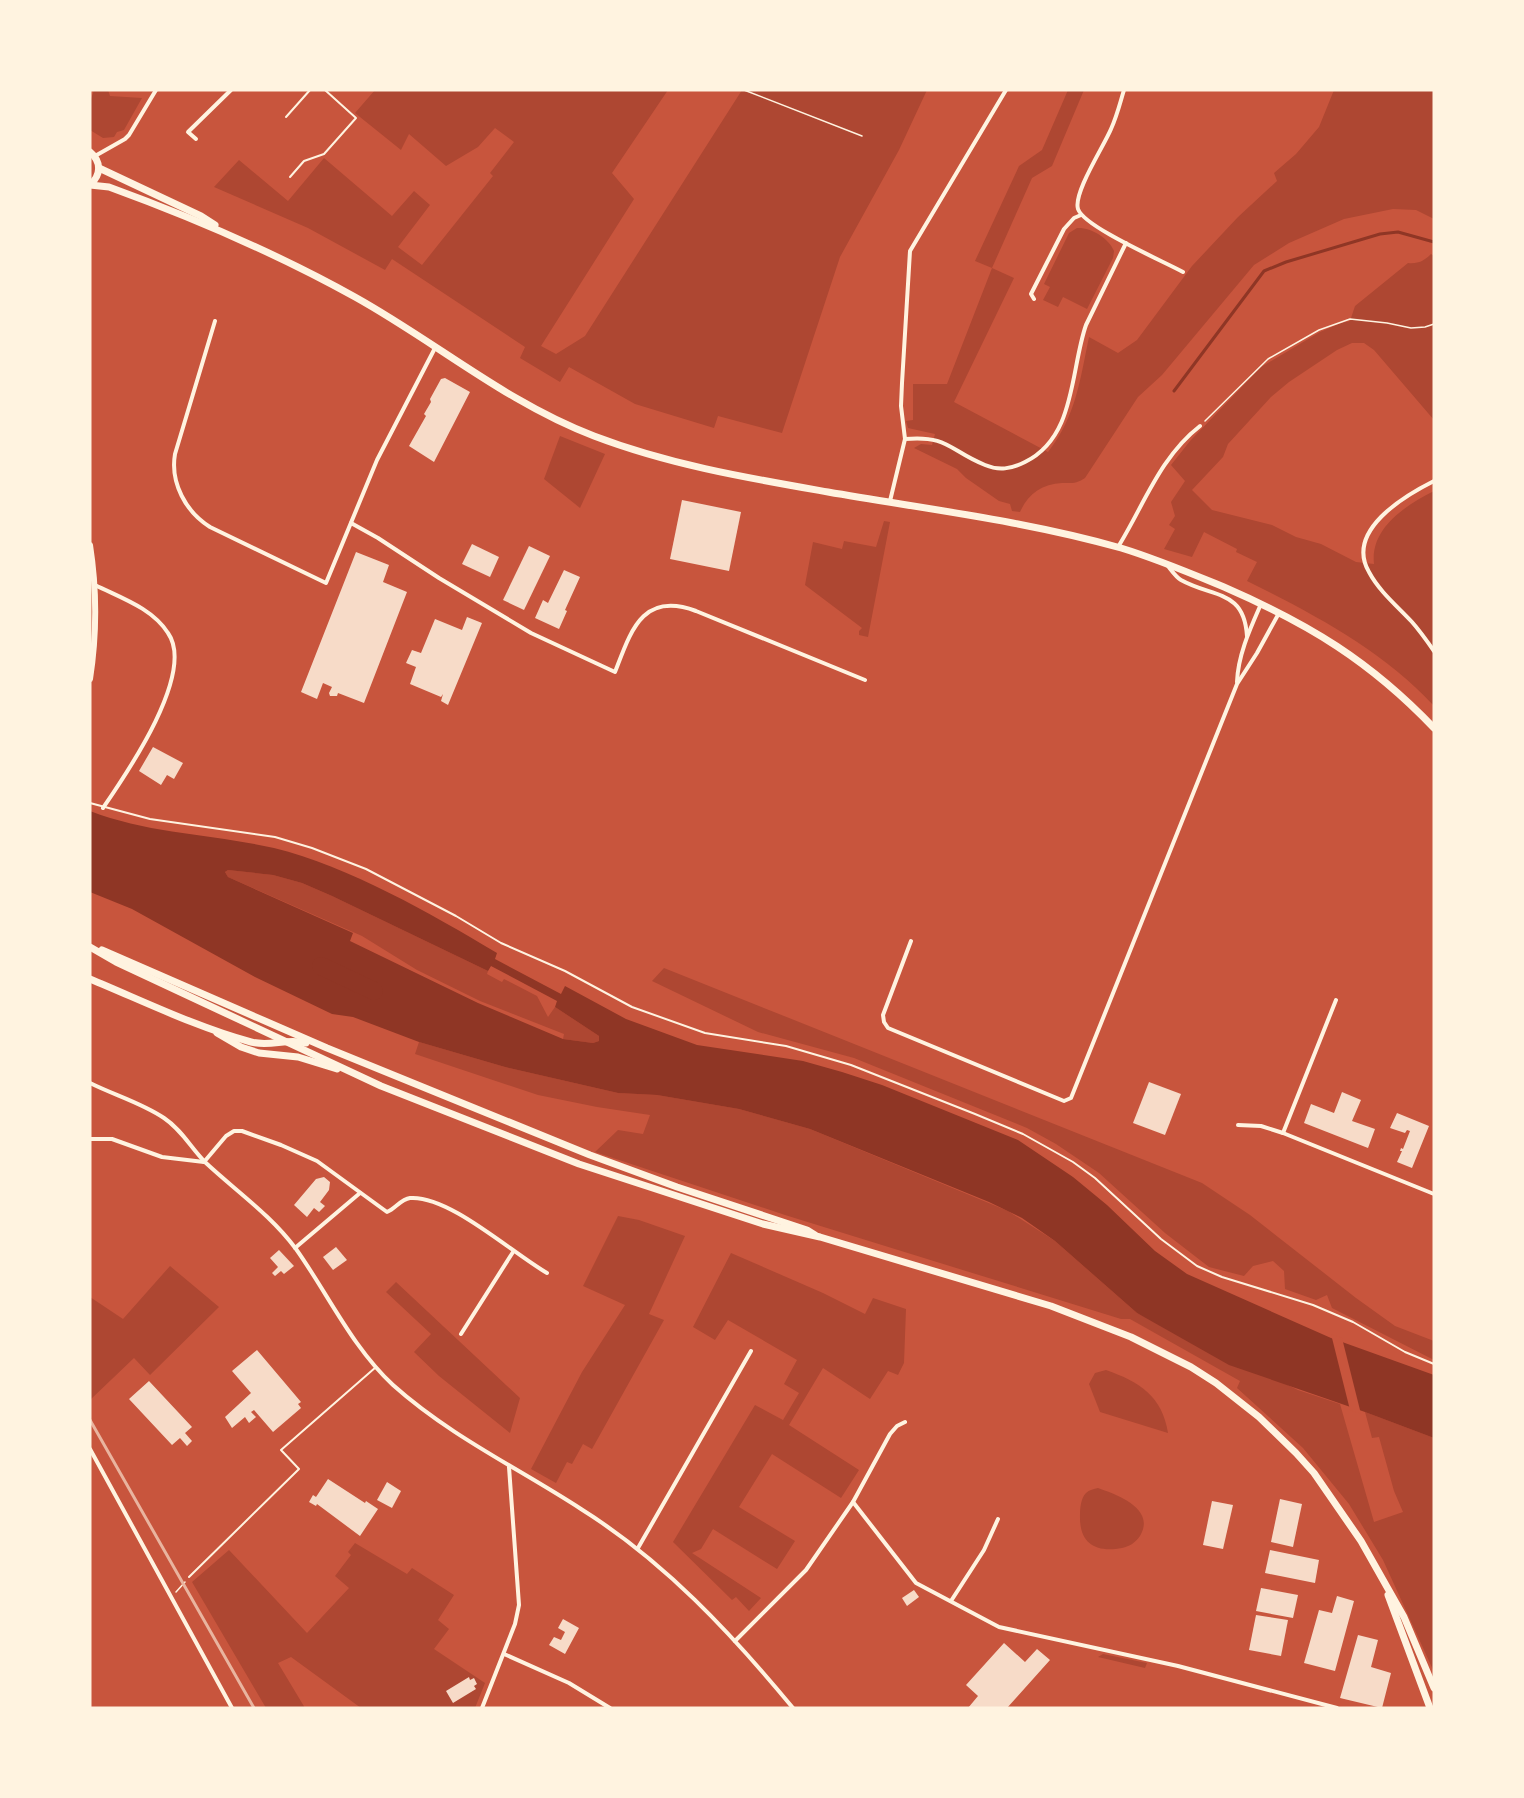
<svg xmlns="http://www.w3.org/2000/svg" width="1524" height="1798" font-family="Signika,sans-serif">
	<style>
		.green { fill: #ae4732 }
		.water { fill: #8f3625; fill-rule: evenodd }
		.pier { fill: #c8553d }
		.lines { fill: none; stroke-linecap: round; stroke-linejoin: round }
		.stream { stroke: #8f3625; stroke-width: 3 }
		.river { stroke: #8f3625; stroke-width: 18 }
		.building { fill: #f7dbc8 }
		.path { stroke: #fff3e0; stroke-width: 1.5 }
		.service { stroke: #fff3e0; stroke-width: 2 }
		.minor { stroke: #fff3e0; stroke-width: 4 }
		.secondary { stroke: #fff3e0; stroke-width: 6 }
		.primary { stroke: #fff3e0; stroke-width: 7 }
		.rail { stroke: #e9b49f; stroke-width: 3 }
	</style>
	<rect width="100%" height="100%" fill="#c8553d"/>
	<g class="green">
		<path d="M94 90H108L110 96 142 98 124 130 117 132 114 137 103 138 90 130V102Z"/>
		<path d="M375 90H668L612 173 634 199 541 346 556 354 585 336 742 90H927L899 150 840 257 782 433 718 416 714 428 635 404 569 367 560 382 520 358 525 347 392 259 385 270 308 228 214 187 239 160 288 201 324 158 392 216 414 191 430 205 398 247 422 265 493 176 490 173 514 142 495 128 478 147 446 166 409 134 401 150 355 113Z"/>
		<path d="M1068 90H1084L1052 166 1032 178 992 268 1014 278 954 402 1048 452C1076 416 1080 380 1089 337L1118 353 1137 340 1192 266 1238 217 1277 181 1274 173 1296 154 1319 127 1334 90H1434V219L1416 210 1393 209 1344 219 1289 243 1254 265 1162 375 1138 397 1085 478C1076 484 1072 483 1062 483 1042 484 1028 494 1020 512L1012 511 1010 504 999 501 966 478 957 469 914 448 921 444 932 445 935 434 908 428 906 421 913 420V384H947L992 268 975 261 1019 166 1042 150Z"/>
		<path d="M1077 228C1090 227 1109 238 1114 251L1113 258 1087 309 1063 297 1058 307 1043 300 1050 287 1044 284 1069 233Z"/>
		<path d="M1431 254 1434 256V420L1374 350 1364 343H1352L1337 350 1289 382 1271 397 1228 444 1223 457 1192 490 1212 510 1272 525 1296 537 1321 544 1356 562 1374 564C1370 528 1406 505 1434 491V706C1382 650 1315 615 1247 581L1257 562 1236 552 1237 549 1204 532 1192 557 1164 549 1175 529 1169 525 1175 516 1171 502 1185 481 1171 465 1190 441 1261 367 1320 332 1341 323 1350 321 1355 306 1408 263C1418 264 1424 261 1431 254Z"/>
		<path d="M560 436 605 454 580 508 544 479Z"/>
		<path d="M884 521 890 522 868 637 859 635V631L862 628 805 585 813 542 842 549 844 541 876 547Z"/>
		<path d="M228 870 273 875 302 883 332 896 488 971 487 974 500 981 502 982 504 979 537 996 548 1017 555 1007 599 1036V1041L593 1043 563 1039 564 1034 480 1001 417 970 362 936 228 877 225 872Z"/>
		<path d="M664 968 1202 1183 1250 1215 1356 1298 1395 1326 1434 1341V1360L1332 1308 1327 1295 1316 1300 1285 1289 1284 1271 1273 1261 1253 1266 1244 1276 1209 1267 1165 1233 1099 1173 1056 1144 1027 1128 854 1058 758 1032 652 981Z"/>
		<path d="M419 1042 505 1067 618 1093 657 1095 739 1109 810 1129 1008 1211 1055 1241 1137 1313 1298 1390 1340 1404 1374 1522 1403 1512 1394 1491 1379 1437 1372 1438 1365 1412 1434 1438V1672L1383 1560 1349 1504 1303 1448 1237 1388 1240 1381 1130 1319H1121L785 1215 595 1152 618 1130 643 1134 650 1115 597 1107 538 1095 415 1054Z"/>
		<path d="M618 1216 639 1220 685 1236 649 1314 664 1320 592 1449 583 1444 572 1464 567 1462 556 1483 531 1469 582 1372 625 1305 583 1286Z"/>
		<path d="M731 1253 823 1293 865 1314 873 1298 906 1309 904 1363 898 1375 888 1371 870 1399 823 1368 789 1425 859 1470 841 1498 772 1454 739 1507 795 1541 777 1569 713 1529 701 1549 692 1553 761 1598 749 1611 736 1597 732 1600 673 1542 755 1405 783 1420 799 1393 784 1384 797 1360 728 1320 715 1340 693 1327Z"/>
		<path d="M170 1266 219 1307 150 1375 134 1358 90 1400V1297L123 1319Z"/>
		<path d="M396 1282 520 1398 510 1433 439 1376 414 1352 431 1334 386 1292Z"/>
		<path d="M1106 1370C1140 1382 1162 1396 1168 1433L1100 1412 1089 1384 1095 1373Z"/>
		<path d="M1098 1488C1118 1495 1156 1509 1140 1536 1135 1543 1130 1546 1122 1548 1095 1553 1079 1543 1080 1515 1080 1508 1081 1498 1086 1493 1089 1490 1094 1489 1098 1488Z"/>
		<path d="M355 1543 407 1574 412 1568 454 1595 438 1620 449 1629 434 1649 485 1683 475 1708H361L291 1657 278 1663 305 1708H266L192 1582 229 1550 307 1633 349 1588 335 1576 351 1555 348 1552Z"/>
		<path d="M1103 1654 1147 1663 1145 1668 1098 1657Z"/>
	</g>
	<path class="water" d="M90 811C149 834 213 834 274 848 350 867 430 913 497 953L495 959 561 994 565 986 626 1019 697 1045 803 1061 842 1072 882 1085 1018 1140 1073 1177 1107 1205 1155 1251 1187 1274 1331 1338 1434 1375V1438L1365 1412 1229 1365 1137 1313 1055 1241 1022 1218 989 1202 810 1129 739 1109 657 1095 618 1093 505 1067 419 1042 353 1017 332 1014 255 977 132 909 90 892ZM228 870 273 875 302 883 332 896 488 971 491 966 557 1001 555 1007 599 1036V1041L593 1043 563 1039 478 1003 350 941 353 933 228 877 225 872Z"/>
	<path class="pier" d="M1331 1334 1342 1338 1361 1414 1350 1410Z"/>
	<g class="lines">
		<path class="stream" d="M1174 391 1264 271 1286 262 1380 234 1398 232 1434 242"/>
		<path class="river" d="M321 966 374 991"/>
	</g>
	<g class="building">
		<path d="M445 378 470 392 434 462 409 446 426 416 424 414 431 402 430 399 441 379Z"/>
		<path d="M682 500 741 512 729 571 670 559Z"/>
		<path d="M472 544 499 557 490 577 462 564Z"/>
		<path d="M529 546 550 556 524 610 503 600Z"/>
		<path d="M356 552 389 565 383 582 407 592 364 703 338 693 337 696H330L329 693 332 687 323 683 317 699 301 692Z"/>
		<path d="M564 570 580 577 565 610 567 611 559 629 535 618 543 600 548 603Z"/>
		<path d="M467 617 482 623 448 705 441 701 443 694 441 697 410 684 416 667 406 663 412 650 421 653 435 619 462 630Z"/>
		<path d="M153 747 183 763 174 779 167 775 161 785 139 771Z"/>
		<path d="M1149 1082 1181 1094 1165 1135 1133 1123Z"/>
		<path d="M1342 1092 1361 1100 1352 1121 1375 1129 1368 1148 1304 1123 1311 1104 1334 1113Z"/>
		<path d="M1397 1113 1429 1126 1412 1168 1397 1162 1402 1151H1400L1401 1148 1403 1149 1410 1131 1407 1130 1405 1133 1390 1128Z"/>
		<path d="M324 1177 330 1182 329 1190 320 1202 325 1206 319 1212 314 1208 307 1217 294 1205 316 1179Z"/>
		<path d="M336 1247 347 1260 333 1270 323 1257Z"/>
		<path d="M279 1250 294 1266 284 1274 281 1271 275 1276 272 1273 278 1267 270 1258Z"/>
		<path d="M257 1350 301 1402 298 1404 301 1408 273 1432 254 1410 251 1412 256 1417 249 1423 245 1417 232 1428 225 1417 251 1393 232 1371Z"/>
		<path d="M149 1381 192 1427 185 1433 192 1441 187 1446 180 1438 172 1445 129 1399Z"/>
		<path d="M328 1479 365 1503 366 1501 378 1509 360 1536 317 1504 316 1506 309 1502 313 1495 316 1497Z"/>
		<path d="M387 1482 401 1491 392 1508 377 1500Z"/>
		<path d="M1280 1499 1302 1504 1293 1547 1271 1542Z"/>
		<path d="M1212 1501 1233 1505 1223 1549 1203 1545Z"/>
		<path d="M1270 1550 1319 1560 1315 1583 1265 1573Z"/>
		<path d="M1261 1588 1298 1595 1293 1618 1256 1611Z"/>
		<path d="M914 1590 919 1597 907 1606 902 1598Z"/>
		<path d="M1337 1596 1354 1601 1335 1671 1304 1663 1319 1610 1332 1613Z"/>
		<path d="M1256 1615 1288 1620 1281 1656 1249 1650Z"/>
		<path d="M563 1619 579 1628 565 1654 549 1645 554 1637 561 1640 565 1632 558 1628Z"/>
		<path d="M1358 1635 1378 1640 1371 1667 1391 1673 1382 1708 1340 1698Z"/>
		<path d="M1004 1643 1025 1662 1037 1649 1050 1660 1007 1708H968L978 1696 966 1685Z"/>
		<path d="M469 1677 470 1680 474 1678 477 1684 474 1686 476 1689 453 1703 446 1691Z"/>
	</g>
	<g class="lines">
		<g class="path">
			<path d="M744 90 862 136"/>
			<path d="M1205 421 1268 359 1319 330 1350 319 1387 323 1411 328 1425 327 1434 324"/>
			<path d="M176 1592 185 1582"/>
		</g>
		<g class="service">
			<path d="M286 117 310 90"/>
			<path d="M290 177 304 161 324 154 356 118 325 90"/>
			<path d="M90 803 150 819 275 837 312 848 366 869 456 916 501 943 565 971 632 1007 705 1033 786 1046 851 1065 975 1114 1023 1134 1073 1162 1095 1178 1161 1239 1197 1266 1222 1277 1313 1305 1353 1322 1405 1352 1434 1364"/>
			<path d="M189 1577 299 1469 281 1450 376 1367"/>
		</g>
		<g class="minor">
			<path d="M1124 90C1120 103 1117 116 1111 129 1104 146 1073 193 1078 209 1084 227 1163 261 1183 272"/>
			<path d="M196 139 188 132 231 90"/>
			<path d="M95 156 125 139 129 135 156 90"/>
			<path d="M1034 299 1031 294 1064 229 1074 218 1081 215"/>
			<path d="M215 321 175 454C170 483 186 512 210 527L326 583 377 460 435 348"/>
			<path d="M905 439C948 435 950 451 985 465 999 471 1011 469 1025 462 1076 437 1070 371 1086 325L1126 243"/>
			<path d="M1434 481C1404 496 1345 531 1369 572 1379 591 1397 606 1412 622 1420 631 1427 641 1434 651"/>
			<path d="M890 501 905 439 901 406 902 383 910 251 1006 90"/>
			<path d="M351 523 378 538 439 578 531 633 615 672C631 631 642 591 696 611L865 680"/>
			<path d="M1118 547C1144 505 1160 457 1200 426"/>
			<path d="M1168 566C1172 571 1176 577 1181 580 1213 598 1244 589 1247 636"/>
			<path d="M95 585C121 598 152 608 168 633 196 673 127 773 103 808"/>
			<path d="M1237 682C1238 655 1250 629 1261 604"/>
			<path d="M911 941 883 1015 884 1022 888 1028 1064 1101 1071 1098 1237 684 1257 653 1279 613"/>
			<path d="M90 1083C114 1095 142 1103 164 1118 182 1130 191 1148 206 1163 236 1191 271 1215 296 1249 328 1294 352 1347 393 1385 450 1436 518 1468 581 1509 664 1561 731 1633 793 1708"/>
			<path d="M1238 1125 1261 1126 1283 1133 1434 1194"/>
			<path d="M1283 1133 1336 1000"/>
			<path d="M90 1139H112L162 1157 204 1162"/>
			<path d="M204 1162 226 1136 234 1131H242L281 1145 317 1161 387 1212C395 1209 401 1199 410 1198 449 1195 512 1253 547 1273"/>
			<path d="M295 1248 360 1193"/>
			<path d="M461 1334 513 1252"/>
			<path d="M90 1449 232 1708"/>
			<path d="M853 1502 916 1583 999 1627 1178 1666 1337 1708"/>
			<path d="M638 1548 751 1351"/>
			<path d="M951 1601 984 1550 998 1519"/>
			<path d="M735 1641 806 1570 853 1502 890 1434 897 1426 905 1422"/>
			<path d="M504 1654 569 1683 610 1708"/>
			<path d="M482 1708 515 1624 519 1605 509 1467"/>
		</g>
		<path class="secondary" d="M90 545C97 590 97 634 90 679"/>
		<g class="primary">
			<path d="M90 152C102 162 101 175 90 185"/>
			<path d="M99 168 201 216 215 225"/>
			<path d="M90 185 109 187C194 218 276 253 355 297 436 342 507 403 594 436 670 465 748 478 828 492 926 509 1026 521 1121 548 1157 559 1190 573 1224 587 1309 624 1370 661 1434 728"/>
			<path d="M90 947 116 962 381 1086 579 1164 763 1224 820 1237 1051 1306 1131 1337 1191 1367 1216 1383 1259 1417 1296 1453 1314 1473 1361 1541 1404 1617 1434 1688"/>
			<path d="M102 950 327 1048 590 1155 677 1187 807 1230 815 1235"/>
			<path d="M90 979C143 1001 196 1027 251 1042 270 1047 287 1038 306 1043"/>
			<path d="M217 1033 241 1047 259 1053 298 1057 337 1069"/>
			<path d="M1388 1595 1430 1708"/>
		</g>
		<path class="rail" d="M90 1420 254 1708"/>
	</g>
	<rect width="1524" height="1798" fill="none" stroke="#fff3e0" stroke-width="183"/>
</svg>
